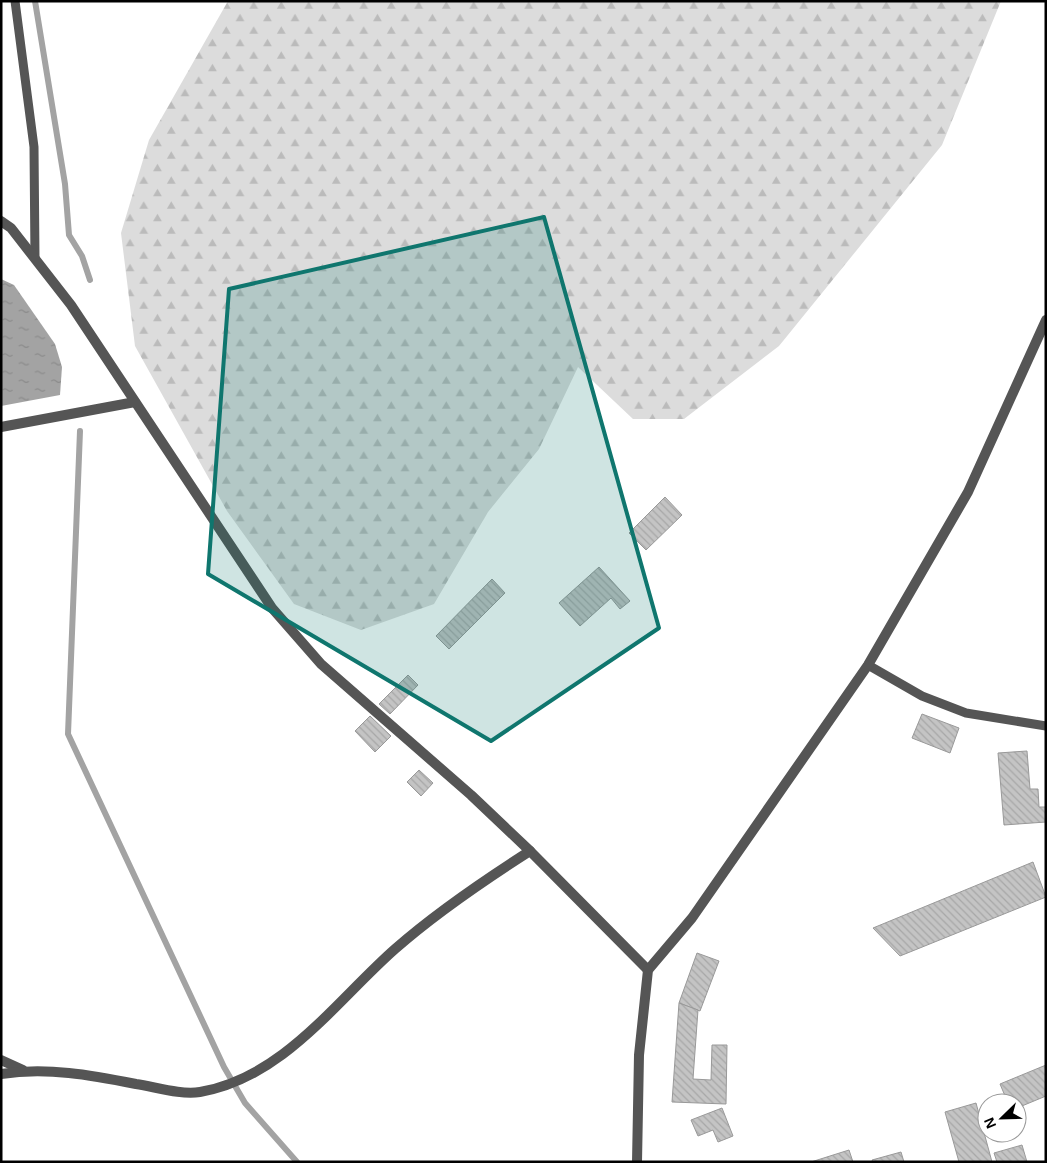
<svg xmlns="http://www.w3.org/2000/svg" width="1047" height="1163" font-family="Helvetica,sans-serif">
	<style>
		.forest { fill: url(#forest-firs) }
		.water { fill: url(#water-ripples) }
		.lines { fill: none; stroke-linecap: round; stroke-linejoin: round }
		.stream { stroke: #a3a3a3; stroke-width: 6 }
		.building { fill: url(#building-back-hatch); stroke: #999 }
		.service { stroke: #555; stroke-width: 9 }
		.minor { stroke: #555; stroke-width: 10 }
		.tertiary { stroke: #555; stroke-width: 10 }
		.marked { fill: #0f766e; fill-opacity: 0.2; stroke: #0f766e; stroke-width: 4; stroke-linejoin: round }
	</style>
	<defs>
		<pattern id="forest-firs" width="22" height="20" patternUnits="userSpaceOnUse" patternTransform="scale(1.25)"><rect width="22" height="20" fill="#dcdcdc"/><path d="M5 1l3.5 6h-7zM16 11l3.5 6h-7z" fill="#bbb"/></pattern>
		<pattern id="water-ripples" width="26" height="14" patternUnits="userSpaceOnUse" patternTransform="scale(1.25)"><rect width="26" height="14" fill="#a3a3a3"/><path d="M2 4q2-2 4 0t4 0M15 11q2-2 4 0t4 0" fill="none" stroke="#8b8b8b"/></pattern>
		<pattern id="building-back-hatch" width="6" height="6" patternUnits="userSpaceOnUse" patternTransform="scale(1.25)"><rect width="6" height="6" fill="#c4c4c4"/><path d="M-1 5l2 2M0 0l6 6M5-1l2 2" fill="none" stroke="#a7a7a7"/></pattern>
	</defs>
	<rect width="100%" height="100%" fill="#fff"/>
	<path class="forest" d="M228 1H1001L942 145 779 346 684 419H633L578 367 539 449 488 512 434 604 361 630 294 604 227 511 135 346 121 233 149 140Z"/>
	<path class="water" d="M1 279 14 285 55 344 62 367 60 395 1 406Z"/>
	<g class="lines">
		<g class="stream">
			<path d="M35 1 65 184 69 235 82 256 90 280"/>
			<path d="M80 431 68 734 224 1067 245 1103 297 1162"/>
		</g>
	</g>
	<g class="building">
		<path d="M665 497 682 515 646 550 629 533Z"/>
		<path d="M599 567 630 601 620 609 611 598 580 626 559 603Z"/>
		<path d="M492 579 505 593 449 649 436 636Z"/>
		<path d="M408 675 418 685 390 714 379 704Z"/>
		<path d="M922 714 959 728 950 753 912 738Z"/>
		<path d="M370 716 391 736 375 752 355 731Z"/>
		<path d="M1027 751 1030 789H1038L1039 807H1046V822L1004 825 998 753Z"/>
		<path d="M419 770 433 783 421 796 407 782Z"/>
		<path d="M1033 862 1046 897 900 956 873 928Z"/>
		<path d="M697 953 719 961 700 1011 679 1003Z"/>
		<path d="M679 1003 698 1010 693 1079 711 1080 712 1045H727L726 1104 672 1102Z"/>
		<path d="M1046 1065V1096L1017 1108V1103H1008L1000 1084Z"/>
		<path d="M976 1103 992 1162H959L945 1112Z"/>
		<path d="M722 1108 733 1136 718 1142 713 1130 698 1136 691 1120Z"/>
		<path d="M1022 1145 1027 1162H997L994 1153Z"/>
		<path d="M849 1150 853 1162H811Z"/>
		<path d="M901 1152 904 1162H873L872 1160Z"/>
	</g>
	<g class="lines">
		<g class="service">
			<path d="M15 1 34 147 35 258"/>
			<path d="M868 665 922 696 966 713 1046 726"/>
		</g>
		<g class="minor">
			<path d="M1 221 11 228 71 305 272 608 321 664 471 795 530 851"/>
			<path d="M1 427 135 402"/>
			<path d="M1 1060 23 1070"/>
			<path d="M1 1074C47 1067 91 1075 136 1084 156 1087 180 1095 200 1092 283 1078 336 1001 395 949 437 912 483 881 530 851L648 970"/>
		</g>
		<path class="tertiary" d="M637 1162 639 1055 648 970 692 918 868 665 968 492 1046 320"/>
	</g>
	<path class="marked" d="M544 217 659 628 491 741 208 574 229 289Z"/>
	<rect width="1047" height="1163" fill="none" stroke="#000000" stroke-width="5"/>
	<g transform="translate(1002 1118) rotate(247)"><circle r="24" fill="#ffffff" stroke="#999999"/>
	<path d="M0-4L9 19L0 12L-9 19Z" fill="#000000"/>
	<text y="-8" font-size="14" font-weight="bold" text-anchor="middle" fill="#000000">N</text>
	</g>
</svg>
